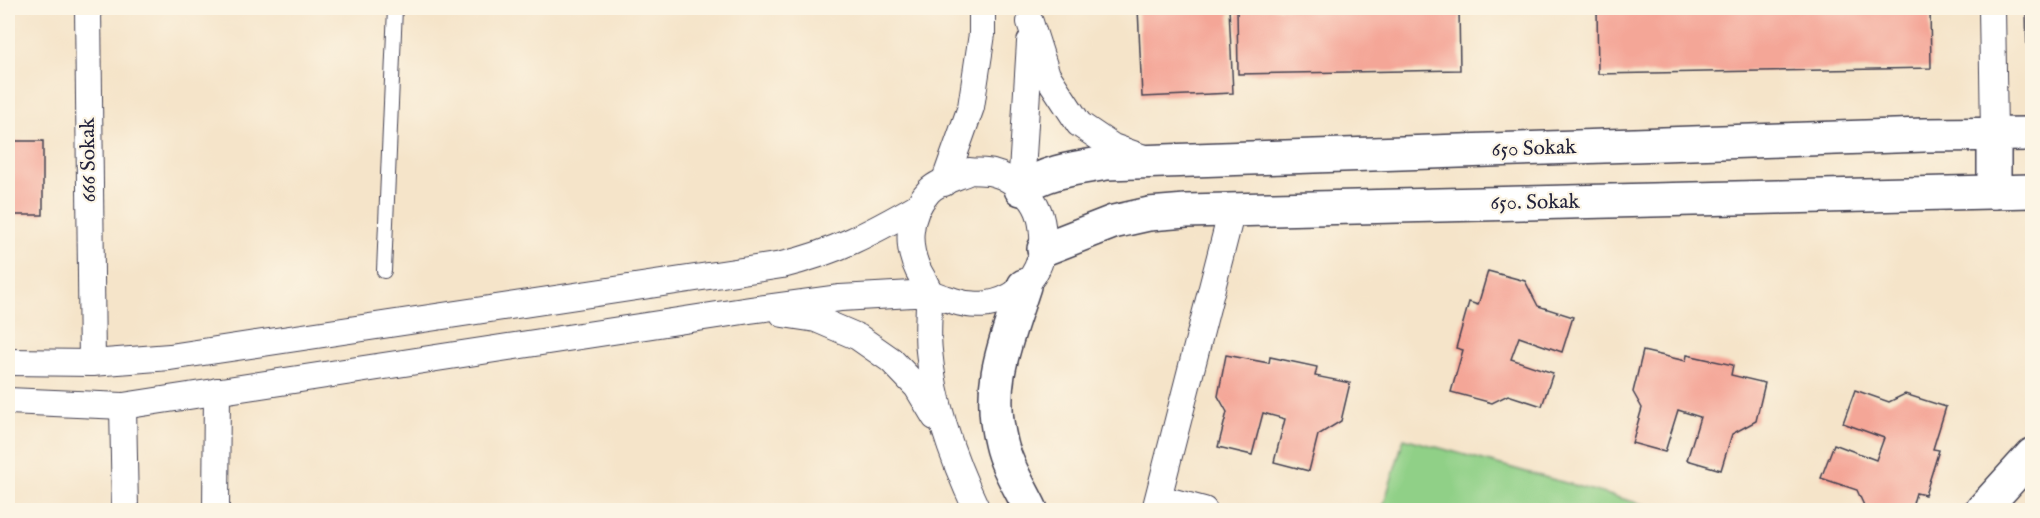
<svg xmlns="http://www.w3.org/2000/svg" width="2040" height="518" font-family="'IM FELL English',serif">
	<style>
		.green { fill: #90d087; stroke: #597961; stroke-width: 1.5 }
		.building { fill: #f4a697 }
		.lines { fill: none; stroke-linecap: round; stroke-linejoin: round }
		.service-casing { stroke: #423f50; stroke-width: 16 }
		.minor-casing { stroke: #423f50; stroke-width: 28 }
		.tertiary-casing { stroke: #423f50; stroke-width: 36 }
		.service { stroke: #fff; stroke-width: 14 }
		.minor { stroke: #fff; stroke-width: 26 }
		.tertiary { stroke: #fff; stroke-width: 33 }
		.labels { text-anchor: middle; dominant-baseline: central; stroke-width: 4.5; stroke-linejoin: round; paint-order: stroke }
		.street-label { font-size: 21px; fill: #22223b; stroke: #fcf5e5 }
	</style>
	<rect width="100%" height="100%" fill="#fcf5e5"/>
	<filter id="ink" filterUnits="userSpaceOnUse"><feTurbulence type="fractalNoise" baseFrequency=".0167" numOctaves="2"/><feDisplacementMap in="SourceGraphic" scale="12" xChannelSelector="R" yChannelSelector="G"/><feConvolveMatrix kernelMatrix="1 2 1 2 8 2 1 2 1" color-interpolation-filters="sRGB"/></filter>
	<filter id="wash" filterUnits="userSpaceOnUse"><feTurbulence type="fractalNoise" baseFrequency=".008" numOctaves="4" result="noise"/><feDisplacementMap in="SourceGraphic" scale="24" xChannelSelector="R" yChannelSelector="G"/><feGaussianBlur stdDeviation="1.35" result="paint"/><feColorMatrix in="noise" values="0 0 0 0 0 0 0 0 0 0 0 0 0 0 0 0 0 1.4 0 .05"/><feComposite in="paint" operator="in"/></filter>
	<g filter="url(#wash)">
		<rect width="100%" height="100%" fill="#f5e4c9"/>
		<path class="green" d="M1404 438 1663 510H1382Z"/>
		<g id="blocks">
			<g class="building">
				<path d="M1138 8H1229L1233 93 1142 97Z"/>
				<path d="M1237 8H1459L1460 70 1238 74Z"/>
				<path d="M1597 8H1930L1931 68 1598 74Z"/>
				<path d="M2026 8H2032V58H2027Z"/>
				<rect x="8" y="141" width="35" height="74"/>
				<path d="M1488 271 1525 281 1538 306 1573 317 1562 352 1519 337 1511 359 1553 373 1542 406 1508 395 1492 403 1451 392 1463 350 1456 348 1469 302 1478 305Z"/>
				<path d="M1643 351 1686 361 1687 355 1733 365 1731 375 1765 383 1756 421 1732 434 1721 470 1687 460 1700 417 1678 410 1665 452 1632 443 1642 408 1633 392Z"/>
				<path d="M1226 355 1269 363 1270 357 1317 367 1315 376 1350 383 1341 421 1318 435 1309 471 1274 462 1285 419 1263 413 1252 455 1218 447 1227 412 1218 396Z"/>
				<path d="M1855 390 1889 402 1905 394 1946 407 1933 449 1939 450 1925 495 1916 493 1911 510H1866L1857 490 1821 478 1834 444 1876 460 1884 438 1843 423Z"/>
			</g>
		</g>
	</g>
	<g filter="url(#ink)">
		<use href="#blocks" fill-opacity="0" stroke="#423f50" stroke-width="1.5"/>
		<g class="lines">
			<g class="service-casing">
				<path id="service" d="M384 271 395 8"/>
			</g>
			<g class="minor-casing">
				<g id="minor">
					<path d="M88 8 92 363"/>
					<path d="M1992 8 1994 134"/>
					<path d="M1030 22 1047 75 1079 124 1113 147 1144 158"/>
					<path d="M970 171C977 172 986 171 993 173 1005 176 1015 183 1024 191 1038 203 1042 218 1043 235 1046 285 1000 316 954 301 948 299 939 297 933 294 928 291 926 284 923 279 905 250 906 216 929 191 939 181 958 177 970 171Z"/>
					<path d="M944 183 971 107 982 34V8"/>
					<path d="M1021 189 1030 42"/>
					<path d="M783 314 816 319 858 337 891 360 917 387 935 417"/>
					<path d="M8 362 92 363 170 357 782 265C833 253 873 232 918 206"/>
					<path d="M8 401 123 406 750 310 840 298 931 293 929 300C929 317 927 334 929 351 934 407 953 460 977 510"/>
					<path d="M123 406 125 510"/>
					<path d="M1159 498 1204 510"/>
					<path d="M216 510 217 391"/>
					<path d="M1155 510 1232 210"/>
				</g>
			</g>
			<g class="tertiary-casing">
				<g id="tertiary">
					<path d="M1021 189C1047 171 1077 168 1107 163L1924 135 2032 134"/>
					<path d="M1994 192V134"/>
					<path d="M1044 249 1113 222 1149 214 1186 211 2032 191"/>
					<path d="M1024 286C1006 342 986 383 1001 443 1006 466 1021 489 1031 510"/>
					<path d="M1982 510 2032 455"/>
				</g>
			</g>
			<use href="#service" class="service"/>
			<use href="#minor" class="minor"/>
			<use href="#tertiary" class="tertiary"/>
		</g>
	</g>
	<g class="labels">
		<g class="street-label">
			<text transform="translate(1534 149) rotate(-2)">650 Sokak</text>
			<text transform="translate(89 160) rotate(-91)">666 Sokak</text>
			<text transform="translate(1535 203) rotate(-1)">650. Sokak</text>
		</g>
	</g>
	<rect width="2040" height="518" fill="none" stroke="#fcf5e5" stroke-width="30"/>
</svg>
